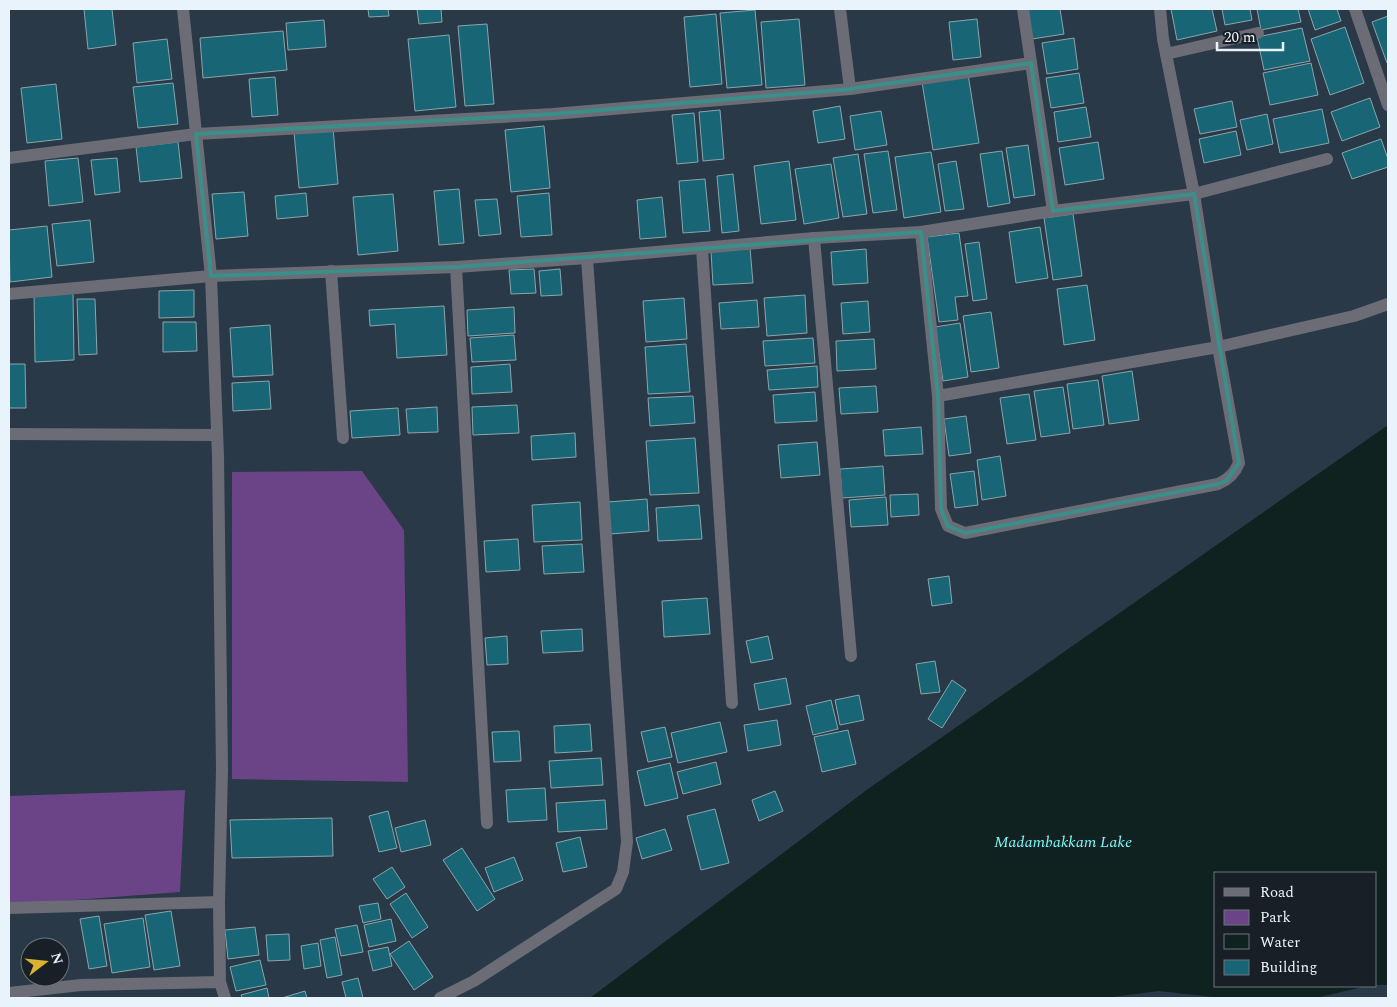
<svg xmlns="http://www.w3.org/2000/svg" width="1397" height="1007" font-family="Spectral,serif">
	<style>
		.green { fill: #6a4487 }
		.water { fill: #102220 }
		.building { fill: #186575; stroke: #8aa5ac }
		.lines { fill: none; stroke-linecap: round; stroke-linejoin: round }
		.minor { stroke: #6b6c75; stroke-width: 12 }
		.marked { fill: none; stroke: #3b8f8a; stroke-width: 4; stroke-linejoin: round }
		.labels { text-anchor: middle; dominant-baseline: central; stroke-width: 4; stroke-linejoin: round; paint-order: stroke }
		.water-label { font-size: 16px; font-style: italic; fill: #73feed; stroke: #181f26 }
	</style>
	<rect width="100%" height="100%" fill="#293947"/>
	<g class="green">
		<path d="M362 471 404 530 408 782 232 779V472Z"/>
		<path d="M185 790 180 892 9 905V796Z"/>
	</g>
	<path class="water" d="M1388 425V985H1376V873H1216V986H1367L1316 998H1221L1159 991 1104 998H590L868 789Z"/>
	<g class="building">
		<path d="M84 9H112L116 45 88 49Z"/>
		<path d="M368 9H388L389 16 369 17Z"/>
		<path d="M417 9H441L442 22 419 24Z"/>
		<path d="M1027 9H1060L1064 34 1032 39Z"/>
		<path d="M1171 9H1212L1217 31 1177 40Z"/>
		<path d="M1222 9H1250L1252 20 1225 25Z"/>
		<path d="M1257 9H1298L1301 22 1261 30Z"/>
		<path d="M1308 9H1337L1341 21 1315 30Z"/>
		<path d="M755 10 762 85 727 88 720 13Z"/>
		<path d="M716 14 722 84 690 87 684 17Z"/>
		<path d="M1388 16V63H1387L1372 22Z"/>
		<path d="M799 19 805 85 766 88 761 22Z"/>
		<path d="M977 19 981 57 953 60 949 22Z"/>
		<path d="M324 20 326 47 288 50 286 23Z"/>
		<path d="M487 24 494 104 465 106 458 26Z"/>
		<path d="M1345 27 1364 83 1330 95 1311 39Z"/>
		<path d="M1302 28 1310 61 1264 70 1257 37Z"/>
		<path d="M283 31 287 70 203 78 200 38Z"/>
		<path d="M449 35 456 107 415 111 408 39Z"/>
		<path d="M1074 38 1078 69 1047 74 1042 43Z"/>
		<path d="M167 39 172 79 137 83 133 43Z"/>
		<path d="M1311 63 1318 95 1270 105 1263 73Z"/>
		<path d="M1079 73 1084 103 1051 108 1046 78Z"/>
		<path d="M968 74 979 143 933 150 922 82Z"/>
		<path d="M275 77 278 115 252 117 249 79Z"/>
		<path d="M173 83 178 124 138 128 133 87Z"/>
		<path d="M56 84 62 139 27 143 21 88Z"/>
		<path d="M1370 98 1380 127 1342 141 1331 112Z"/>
		<path d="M1232 101 1237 127 1200 134 1194 109Z"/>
		<path d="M840 106 845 139 818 143 813 111Z"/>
		<path d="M1086 107 1091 137 1058 142 1054 112Z"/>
		<path d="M1322 109 1329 143 1280 153 1273 119Z"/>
		<path d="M720 110 724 159 703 161 699 112Z"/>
		<path d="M881 111 887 145 855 150 850 116Z"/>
		<path d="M694 113 698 162 677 164 672 115Z"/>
		<path d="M1267 114 1273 144 1247 150 1240 120Z"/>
		<path d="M544 126 550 188 511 192 505 130Z"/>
		<path d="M333 128 338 184 299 188 294 132Z"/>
		<path d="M1236 131 1241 155 1204 163 1199 139Z"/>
		<path d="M1381 139 1388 159V167L1352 179 1342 153Z"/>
		<path d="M178 142 182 178 140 182 136 147Z"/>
		<path d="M1098 142 1104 179 1065 185 1059 148Z"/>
		<path d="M1028 145 1035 195 1014 198 1006 148Z"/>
		<path d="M888 151 897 210 873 213 864 154Z"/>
		<path d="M1002 151 1010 203 988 207 980 154Z"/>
		<path d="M931 152 941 212 904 218 895 157Z"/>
		<path d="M858 154 867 214 843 217 833 158Z"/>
		<path d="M78 158 83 202 49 206 45 161Z"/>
		<path d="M117 158 120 192 95 195 91 160Z"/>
		<path d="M789 161 796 220 761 224 754 166Z"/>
		<path d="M956 161 964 209 945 211 938 164Z"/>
		<path d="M831 164 839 218 804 224 795 169Z"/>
		<path d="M733 174 739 231 722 233 717 176Z"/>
		<path d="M705 179 710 231 683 233 679 181Z"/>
		<path d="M459 189 464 243 439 245 434 191Z"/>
		<path d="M244 192 248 236 216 239 212 194Z"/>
		<path d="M306 193 308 216 277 219 275 196Z"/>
		<path d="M549 193 552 235 521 237 517 196Z"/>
		<path d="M393 194 398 251 358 255 353 197Z"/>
		<path d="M662 197 666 237 640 239 637 200Z"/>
		<path d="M497 199 501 234 479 236 475 200Z"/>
		<path d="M1073 214 1082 276 1053 280 1044 218Z"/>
		<path d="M90 220 94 262 57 266 52 224Z"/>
		<path d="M47 226 52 277 10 282 9 230Z"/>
		<path d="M1040 227 1048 278 1016 283 1009 232Z"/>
		<path d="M959 233 968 296 955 297 958 320 939 322 927 237Z"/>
		<path d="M979 242 987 299 973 301 965 244Z"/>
		<path d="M750 248 753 283 713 285 711 251Z"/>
		<path d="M866 249 868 283 833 285 831 252Z"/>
		<path d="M534 269 536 293 511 294 509 270Z"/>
		<path d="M560 269 562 295 541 296 539 271Z"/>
		<path d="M1087 285 1095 340 1064 345 1057 289Z"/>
		<path d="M194 290V317L159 318V291Z"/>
		<path d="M73 293 74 360 35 362 34 294Z"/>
		<path d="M805 295 807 333 767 336 764 298Z"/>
		<path d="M684 298 687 339 646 342 643 301Z"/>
		<path d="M77 299H95L97 354 79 355Z"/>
		<path d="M757 300 759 327 721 329 719 303Z"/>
		<path d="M868 301 870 332 843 334 841 303Z"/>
		<path d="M444 306 447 355 397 358 395 324 370 326 369 310Z"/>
		<path d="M514 307 515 333 468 336 467 310Z"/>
		<path d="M991 312 999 368 971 372 963 316Z"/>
		<path d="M163 322H196L197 351 163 352Z"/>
		<path d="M960 323 968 377 943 381 935 327Z"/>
		<path d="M270 325 273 375 233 377 230 328Z"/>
		<path d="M514 335 516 360 472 362 470 338Z"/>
		<path d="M813 338 815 363 765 366 763 341Z"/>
		<path d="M874 339 876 369 837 371 836 341Z"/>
		<path d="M686 344 690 392 648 394 645 347Z"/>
		<path d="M9 364H25L26 408H9Z"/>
		<path d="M510 364 512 392 472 394 471 367Z"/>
		<path d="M817 366 818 387 769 390 767 370Z"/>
		<path d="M1132 371 1139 420 1109 424 1102 376Z"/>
		<path d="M1098 380 1104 425 1073 429 1067 384Z"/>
		<path d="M269 381 271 409 233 411 232 383Z"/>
		<path d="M876 386 878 412 841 414 839 388Z"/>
		<path d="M1063 387 1070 433 1041 437 1034 391Z"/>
		<path d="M815 392 817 421 775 423 773 395Z"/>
		<path d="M1029 394 1036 440 1007 444 1000 398Z"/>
		<path d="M693 396 695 423 650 426 648 398Z"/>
		<path d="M517 405 519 433 473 435 472 407Z"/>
		<path d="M437 407 438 432 408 433 406 409Z"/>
		<path d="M398 408 400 435 352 438 350 411Z"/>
		<path d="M966 416 971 453 949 456 944 419Z"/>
		<path d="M921 427 923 454 885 456 883 430Z"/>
		<path d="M575 433 576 457 532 460 531 436Z"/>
		<path d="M695 438 699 493 650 495 646 441Z"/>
		<path d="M817 442 820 475 781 478 778 445Z"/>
		<path d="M1000 456 1006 496 982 500 977 460Z"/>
		<path d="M883 466 885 495 842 498 840 469Z"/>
		<path d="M974 471 978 505 955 508 950 474Z"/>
		<path d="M918 494 919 515 891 517 890 495Z"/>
		<path d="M886 497 888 525 851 527 849 500Z"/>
		<path d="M647 499 649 531 610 534 608 502Z"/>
		<path d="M580 502 582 540 534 542 532 505Z"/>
		<path d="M699 505 702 539 658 541 656 508Z"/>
		<path d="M518 539 520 570 486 572 484 541Z"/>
		<path d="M582 544 584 572 544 574 542 546Z"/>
		<path d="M949 576 952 603 932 606 928 579Z"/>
		<path d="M707 598 710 634 664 637 662 601Z"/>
		<path d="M582 629 583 651 543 653 541 631Z"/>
		<path d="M507 636 508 664 487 665 485 638Z"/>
		<path d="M768 636 773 659 751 663 746 641Z"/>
		<path d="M935 661 940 692 921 694 916 664Z"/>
		<path d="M786 678 791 704 759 710 754 684Z"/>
		<path d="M952 680 966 690 942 728 928 719Z"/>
		<path d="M859 695 864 720 840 725 835 700Z"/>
		<path d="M831 700 838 729 813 735 806 706Z"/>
		<path d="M777 720 781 745 748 751 744 725Z"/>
		<path d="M720 722 727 752 678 763 671 733Z"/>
		<path d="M590 724 592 751 555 753 554 726Z"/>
		<path d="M665 727 672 757 648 762 641 732Z"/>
		<path d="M848 730 856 764 822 772 814 737Z"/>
		<path d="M519 731 521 761 494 762 492 732Z"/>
		<path d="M601 758 603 785 551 788 549 761Z"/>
		<path d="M716 762 721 784 683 794 677 772Z"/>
		<path d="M670 763 678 798 645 806 637 771Z"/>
		<path d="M545 788 547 820 508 822 506 790Z"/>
		<path d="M775 791 783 811 759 821 752 800Z"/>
		<path d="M605 800 607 829 558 832 556 803Z"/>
		<path d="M715 809 729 863 701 870 687 816Z"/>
		<path d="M388 811 397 848 379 852 369 816Z"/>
		<path d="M332 818 333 856 232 858 230 820Z"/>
		<path d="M425 820 431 845 401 852 395 828Z"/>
		<path d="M665 829 672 850 642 859 636 838Z"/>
		<path d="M580 837 587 867 563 872 556 843Z"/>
		<path d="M462 848 495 899 477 911 443 860Z"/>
		<path d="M514 857 523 880 494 892 485 868Z"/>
		<path d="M392 867 405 887 387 899 373 879Z"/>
		<path d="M406 893 428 927 412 938 390 904Z"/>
		<path d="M378 903 381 919 363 923 359 906Z"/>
		<path d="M171 911 180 966 154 970 145 915Z"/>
		<path d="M99 916 107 966 89 969 80 919Z"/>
		<path d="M143 918 150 967 112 973 104 924Z"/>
		<path d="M391 919 396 941 369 947 364 925Z"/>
		<path d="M357 925 363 952 341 956 335 929Z"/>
		<path d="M255 927 259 955 228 959 225 930Z"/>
		<path d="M289 934 290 960 268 961 266 935Z"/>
		<path d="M335 937 342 975 327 978 320 940Z"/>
		<path d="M409 941 433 977 414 990 390 954Z"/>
		<path d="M318 943 321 966 304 969 301 946Z"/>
		<path d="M388 947 392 966 373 971 368 951Z"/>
		<path d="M260 960 266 985 236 991 230 967Z"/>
		<path d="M358 978 363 998H346L342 982Z"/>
		<path d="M267 988 269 998H242L241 995Z"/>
		<path d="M305 991 307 998H282Z"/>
	</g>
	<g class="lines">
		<g class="minor">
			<path d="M183 9 211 276 218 456 222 769 219 902 220 982"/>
			<path d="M1023 9 1053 211"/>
			<path d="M1355 9 1388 105"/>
			<path d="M1166 54 1258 33"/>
			<path d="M850 89 1031 63"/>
			<path d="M9 158 196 134 553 114 850 89 840 9"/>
			<path d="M921 232 938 396 1218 347 1354 316 1388 304"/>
			<path d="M814 238 851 656"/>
			<path d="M702 248 732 703"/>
			<path d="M456 267 487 823"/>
			<path d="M331 271 343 438"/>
			<path d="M9 294 211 276 456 267 587 258 814 238 921 232 1053 211 1194 194 1327 159"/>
			<path d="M938 396 941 509 948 526 965 533 1218 484C1228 480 1235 473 1239 463L1218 347 1194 194 1163 39 1160 9"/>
			<path d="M9 434 217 435"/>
			<path d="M9 908 219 902"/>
			<path d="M9 993 81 985 220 982 225 998"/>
			<path d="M440 998 474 981 616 889 623 872 627 842 587 258"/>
		</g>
	</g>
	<path class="marked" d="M1031 63 1053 211 1194 194 1239 463 1226 481 1218 484 965 533 948 526 941 509 938 396 921 232 456 267 211 276 196 134 553 114 850 89Z"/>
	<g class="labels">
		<g class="water-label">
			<text x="1063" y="842">Madambakkam Lake</text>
		</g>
	</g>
	<rect width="1397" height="1007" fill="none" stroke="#e9f3fc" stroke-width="20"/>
	<rect x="1214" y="872" width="162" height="115" fill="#181f26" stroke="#6c747c"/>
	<rect x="1224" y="888" width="25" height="8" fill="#6b6c75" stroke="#6c747c"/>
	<text x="1260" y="897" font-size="15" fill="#e9f3fc">Road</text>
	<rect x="1224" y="910" width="25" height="15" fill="#6a4487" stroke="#6c747c"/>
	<text x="1260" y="922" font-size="15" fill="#e9f3fc">Park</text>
	<rect x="1224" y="934" width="25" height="15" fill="#102220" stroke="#6c747c"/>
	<text x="1260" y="947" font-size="15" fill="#e9f3fc">Water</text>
	<rect x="1224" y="960" width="25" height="15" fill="#186575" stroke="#6c747c"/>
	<text x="1260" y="972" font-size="15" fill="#e9f3fc">Building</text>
	<g transform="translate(45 962) rotate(74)"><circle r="24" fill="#181f26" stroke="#6c747c"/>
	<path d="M0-4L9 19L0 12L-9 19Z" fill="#dab333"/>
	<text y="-8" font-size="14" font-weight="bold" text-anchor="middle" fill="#e9f3fc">N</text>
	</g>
	<path d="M1217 42v8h66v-8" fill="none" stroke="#e9f3fc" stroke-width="2.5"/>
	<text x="1224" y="42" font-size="15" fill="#e9f3fc" stroke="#181f26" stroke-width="4" paint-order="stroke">20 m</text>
</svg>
